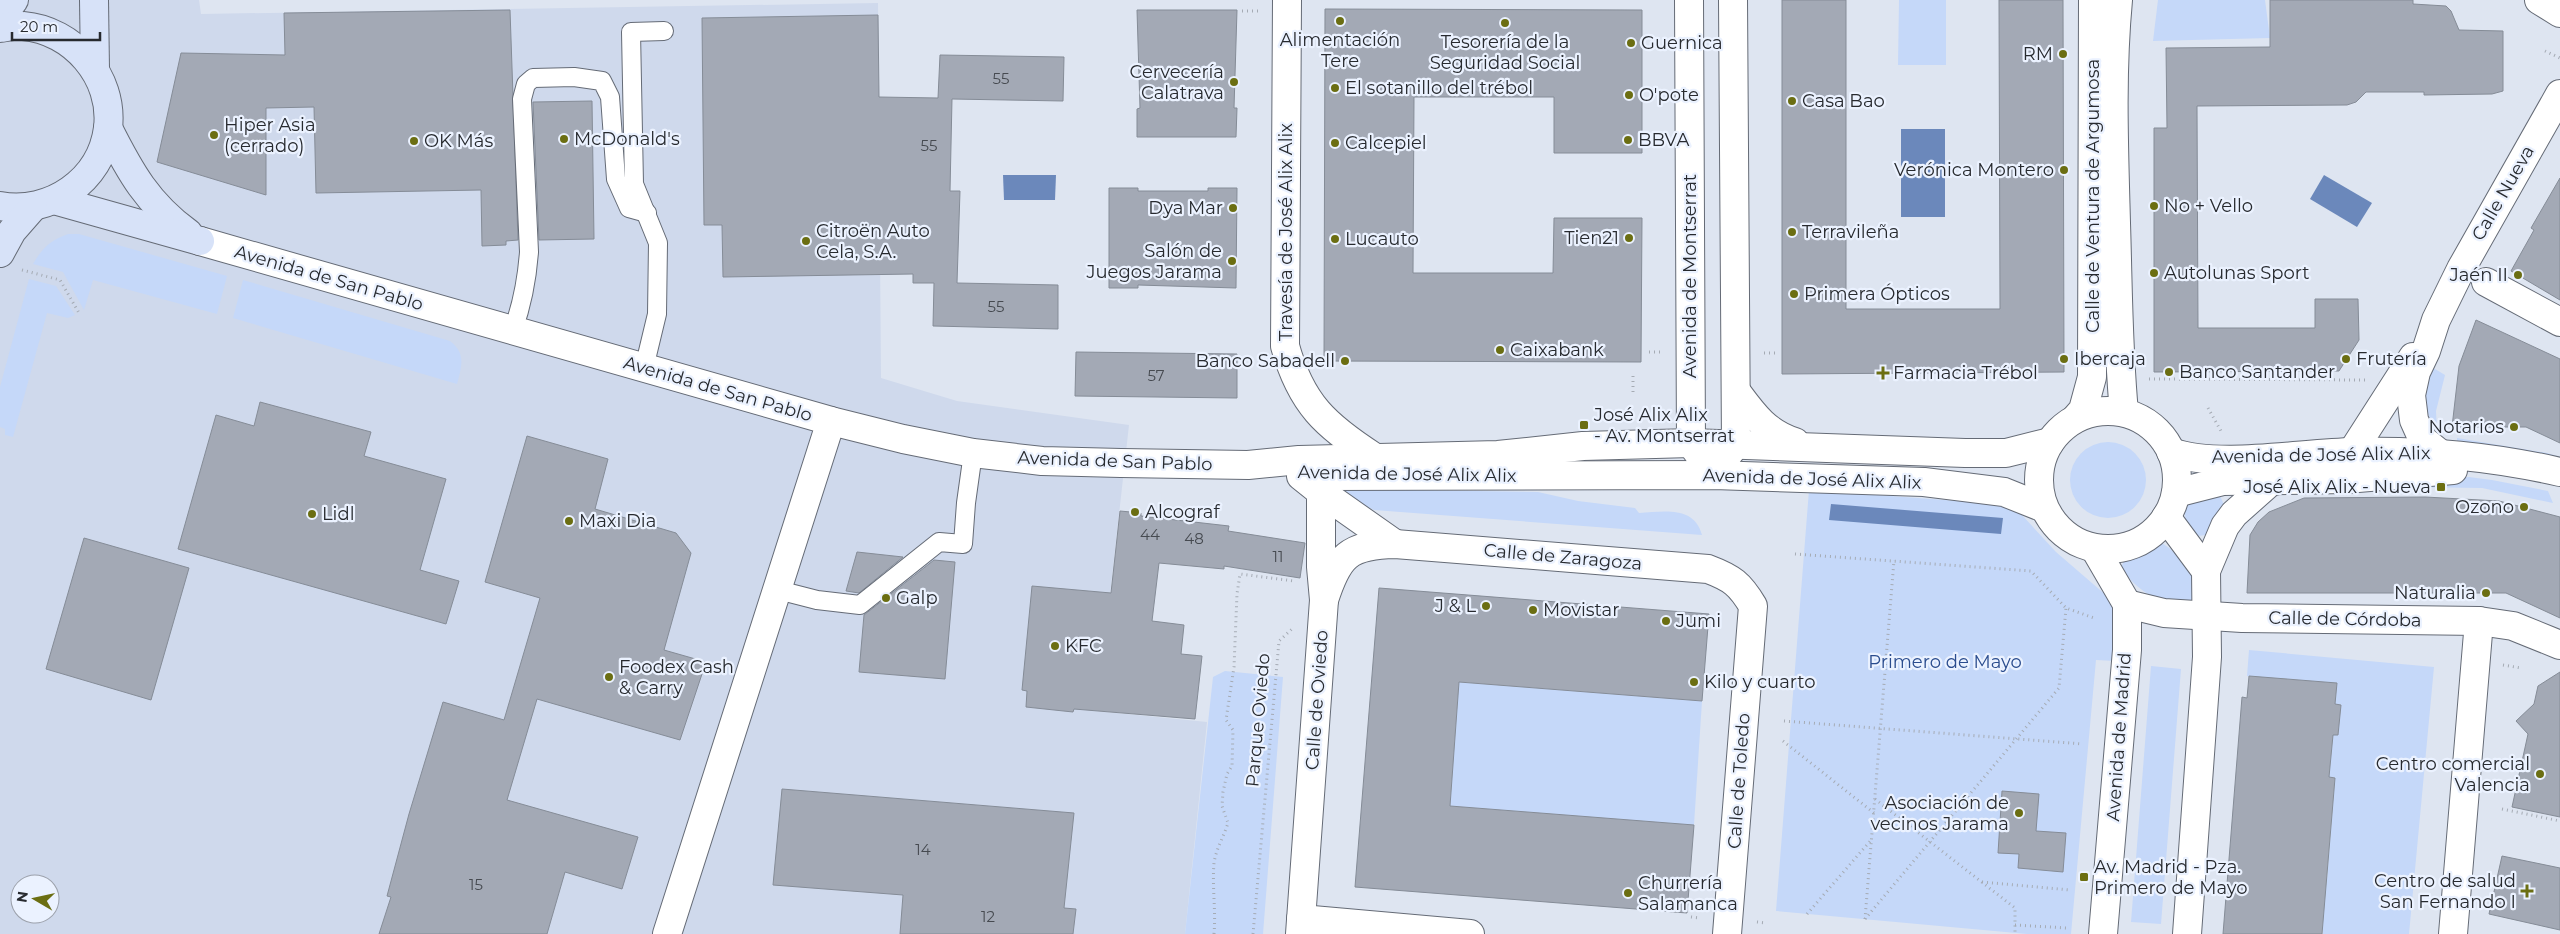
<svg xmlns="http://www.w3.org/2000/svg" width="2560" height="934" font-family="Montserrat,sans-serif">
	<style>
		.built { fill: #cfd9ec; fill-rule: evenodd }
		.green { fill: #c5d8f9 }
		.water { fill: #6b88bb }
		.building { fill: #a3a9b5; stroke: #858c97 }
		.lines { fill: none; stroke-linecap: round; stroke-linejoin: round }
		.lane-casing { stroke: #656b76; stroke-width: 20 }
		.street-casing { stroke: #656b76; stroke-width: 30 }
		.secondary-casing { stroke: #656b76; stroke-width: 30 }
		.path { stroke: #a5abb4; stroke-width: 3; stroke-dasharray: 1 4; stroke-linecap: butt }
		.lane { stroke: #fff; stroke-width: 18 }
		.street { stroke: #fff; stroke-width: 28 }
		.secondary { stroke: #d7e2f8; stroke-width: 28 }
		.poi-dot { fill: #6b6e12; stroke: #ebf2ff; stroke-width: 2 }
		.labels { text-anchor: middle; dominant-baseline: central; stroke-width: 4.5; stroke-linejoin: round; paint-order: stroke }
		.number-label { font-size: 15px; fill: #464a50 }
		.poi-label { font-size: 18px; fill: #272a2f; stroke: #ebf2ff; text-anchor: start }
		.street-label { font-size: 18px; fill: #272a2f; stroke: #ebf2ff }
		.park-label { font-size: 18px; fill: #2a4c8e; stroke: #ebf2ff }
	</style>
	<rect width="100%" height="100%" fill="#dee5f1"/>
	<path class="built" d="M0 0H199L201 14 878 3 881 378 957 401 1129 425 1097 711 1207 722 1185 934H0ZM20 884H50V914H20Z"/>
	<g class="green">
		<path d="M1899 0H1946V65H1898Z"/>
		<path d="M2158 0H2265L2270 38 2153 41Z"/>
		<path d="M68 234H79L227 276 217 314 93 280 84 310 63 272 33 264C42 248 51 240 68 234Z"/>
		<path d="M29 279 56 286 75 315 68 318 47 313 13 437 5 435V429L0 427V387Z"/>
		<path d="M243 280 450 341C466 353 462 366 457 384L233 318Z"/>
		<path d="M2430 366 2445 375 2436 411 2437 430C2421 412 2426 388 2430 366Z"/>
		<path d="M2457 438 2547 453 2560 457V462L2457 443Z"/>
		<circle cx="2108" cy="480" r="38"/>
		<path d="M2469 477 2492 480 2548 491 2553 503 2482 488 2407 487 2418 480Z"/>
		<path d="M1343 489 1538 492 1578 501 1635 508 1639 513C1663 512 1694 505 1702 535L1374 510 1349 498Z"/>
		<path d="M1809 490 1999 504 2021 514 2056 552 2107 596 2115 610 2116 661 2096 660 2071 934H2027L1776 911Z"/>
		<path d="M2218 491 2227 512 2206 535 2197 536 2186 523 2184 507 2195 499Z"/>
		<path d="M2161 543C2174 548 2196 576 2196 590 2196 594 2193 599 2192 602 2160 605 2140 594 2121 568L2125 558Z"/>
		<path d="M2249 650 2434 667 2409 934H2323V922H2318L2327 880 2335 778 2329 777 2333 735H2338L2341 705 2335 704 2337 683 2247 676Z"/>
		<path d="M2151 666 2181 669 2161 924 2131 922Z"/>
		<path d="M1225 671 1283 677 1263 934H1185L1213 677Z"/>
		<path d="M1459 682 1702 701 1694 825 1450 806Z"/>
	</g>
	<g class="water">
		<rect x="1901" y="129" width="44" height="88"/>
		<path d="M1003 175H1056L1055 200H1004Z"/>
		<path d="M2324 175 2372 203 2357 227 2310 199Z"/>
		<path d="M1831 504 2003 518 2001 534 1829 520Z"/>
	</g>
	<g class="building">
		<path d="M1782 0H1846V309H2000L1999 0H2063L2064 372 1782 374Z"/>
		<path d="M2270 0H2413V4L2446 6 2451 11 2459 30 2503 31V91L2492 94 2424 95V92H2366L2356 102 2347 105 2197 106 2198 328H2315V299H2358L2359 340 2339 371 2154 372V128H2167L2166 48 2270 47Z"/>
		<path d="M1325 9 1642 10V153H1554V97H1414L1413 273H1553L1554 218H1642L1641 362 1324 361Z"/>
		<path d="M510 10 518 240 506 241V245L482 246 481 190 316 193 314 107 266 108V195L157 162 181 53 285 55 284 13Z"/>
		<path d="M1137 10H1237L1234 108H1237L1236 137H1137V109L1140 108Z"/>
		<path d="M878 15 879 97 938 98 940 55 1064 57 1063 101 952 99 950 191H960L957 283 1058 285V329L933 326 934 283H913V274L723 277 722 225H704L702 18Z"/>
		<path d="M592 101 594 239 539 240 533 102Z"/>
		<path d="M2560 178V300L2511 271 2534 230 2531 228Z"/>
		<path d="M1109 188H1138V191H1208V188H1237L1236 288 1138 285V288H1109Z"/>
		<path d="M2476 320 2560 359V443L2526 427H2452L2459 366Z"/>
		<path d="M1076 352 1237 354V398L1075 396Z"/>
		<path d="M260 402 371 432 364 456 446 479 420 570 459 581 446 624 178 549 216 415 254 426Z"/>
		<path d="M527 436 608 459 595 509 676 533 691 553 664 650 706 662 680 740 537 699 507 800 638 837 622 889 565 872 547 934H379L391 897 387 896 409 814 443 702 504 720 540 598 485 582Z"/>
		<path d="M2425 497 2499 501 2560 517V618L2506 593H2247L2250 535 2258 522 2269 512 2304 498Z"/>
		<path d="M1120 511 1141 513V516L1229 526 1228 531 1305 543 1300 578 1224 566V569L1159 563 1152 621 1184 625 1181 654 1202 656 1195 719 1074 709 1073 712 1026 707 1027 691 1022 690 1032 586 1111 593Z"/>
		<path d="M84 538 189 568 151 700 46 669Z"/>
		<path d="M857 552 903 557 859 593 846 591Z"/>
		<path d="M934 560 955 562 945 679 859 672 864 615Z"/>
		<path d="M1379 588 1709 614 1702 701 1459 682 1450 806 1694 825 1687 913 1355 887Z"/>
		<path d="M2560 672V817L2512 807 2528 734 2516 721 2534 704 2538 686Z"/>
		<path d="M2249 676 2337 683 2335 704 2341 705 2338 735H2333L2329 777 2335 778 2322 934H2223L2242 697 2247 698Z"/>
		<path d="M782 789 1074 813 1064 908 1076 909 1073 934H900L903 895 773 885Z"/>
		<path d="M2002 791 2039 794 2036 831 2066 833 2063 872 2018 868 2019 854 1998 853Z"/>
		<path d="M2502 856 2560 868V930L2489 914Z"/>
	</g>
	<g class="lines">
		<g class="lane-casing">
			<g id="lane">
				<path d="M513 330C522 305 527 279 529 252L522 99 526 84 533 78 574 77 602 81 610 97 616 179 629 208 647 213"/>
				<path d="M644 368 657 314 658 243 634 184 631 32 664 31"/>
				<path d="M778 590 817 600 860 605 939 542 963 544 966 503 973 453"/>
			</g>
		</g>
		<g class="street-casing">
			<g id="street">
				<path d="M1287 0 1285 346C1301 404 1326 426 1374 457"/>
				<path d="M1689 0 1691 443 1701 457"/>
				<path d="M2118 0C2111 74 2114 149 2116 223 2118 286 2118 350 2124 412"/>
				<path d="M2539 0 2560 13"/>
				<path d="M200 241 831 421 903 439 973 453 1042 461 1121 463 1248 465 1299 460 1498 455 1583 446 1691 443 1965 453H2006L2050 442"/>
				<path d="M2486 282 2560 322"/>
				<path d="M1736 391C1753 414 1766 433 1795 442"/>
				<circle cx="2108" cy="480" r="69"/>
				<path d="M2076 418 2083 410 2092 377 2093 0"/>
				<path d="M2171 452C2218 469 2301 453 2353 452 2423 450 2491 456 2560 472"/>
				<path d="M2438 452 2423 440 2414 420 2411 395 2416 372 2426 351 2436 320 2461 269 2560 94"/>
				<path d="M1726 457 1736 444 1733 0"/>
				<path d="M2340 460 2352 452 2413 357"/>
				<path d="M1324 476 1714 475 1924 482 2004 492 2044 508"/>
				<path d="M1321 492 1395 544"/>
				<path d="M2176 493 2223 481 2346 479 2453 470"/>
				<path d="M2166 517 2206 571 2207 657 2187 934"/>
				<path d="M2095 549 2127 604V650L2103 934"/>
				<path d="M2206 571 2225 526 2234 514 2270 482 2275 481"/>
				<path d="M1324 600C1338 556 1348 545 1395 544L1708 569C1732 578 1740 584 1753 606L1727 934"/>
				<path d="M2127 604 2164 613 2242 618 2479 621 2513 626 2560 645"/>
				<path d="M1301 919 1470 934"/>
				<path d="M667 934 831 421"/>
				<path d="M1300 934 1324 600 1321 567V492L1301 476"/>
				<path d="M2453 934 2479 621"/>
			</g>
		</g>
		<g class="secondary-casing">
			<g id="secondary">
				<path d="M94 0 95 69"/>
				<path d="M0 19 14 0"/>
				<path d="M0 28C7 27 16 25 23 26 73 30 114 77 108 128 101 181 50 215 0 206"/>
				<path d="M108 128C130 172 148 204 188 233"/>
				<path d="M54 200 200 241"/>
				<path d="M0 253 12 231 33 207"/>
			</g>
		</g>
		<g class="path">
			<path d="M1242 11H1258"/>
			<path d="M2545 51 2560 58"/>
			<path d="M22 270 60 280 79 313"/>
			<path d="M1649 352H1662"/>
			<path d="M1764 353H1776"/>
			<path d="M1633 376V396"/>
			<path d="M2149 379 2365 380"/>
			<path d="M2208 408 2221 431"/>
			<path d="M1795 554 2031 571 2066 608 2094 618"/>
			<path d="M2503 665 2521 668"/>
			<path d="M1784 721 2083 744"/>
			<path d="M1783 741 1874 813"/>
			<path d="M1875 799 2015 908V934"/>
			<path d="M2502 809 2560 821"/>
			<path d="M1982 882 2070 890"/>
			<path d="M1807 914 1872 839"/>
			<path d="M1691 917 1700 918"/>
			<path d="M1865 919 2059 688 2066 608"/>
			<path d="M1865 919 1894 560"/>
			<path d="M1757 922 1766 923"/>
			<path d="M2015 925 2067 928"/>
			<path d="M1214 934C1216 910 1212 887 1214 863 1216 849 1224 836 1228 823L1222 806 1223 792 1227 774 1232 766 1233 730 1226 720 1234 667 1237 594 1240 574 1294 581"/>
			<path d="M1253 934 1279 641 1292 629"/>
		</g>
		<use href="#lane" class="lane"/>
		<use href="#street" class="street"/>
		<use href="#secondary" class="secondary"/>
	</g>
	<g class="poi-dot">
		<circle cx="1340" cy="21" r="5"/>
		<circle cx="1505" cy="23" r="5"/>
		<circle cx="1631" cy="43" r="5"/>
		<circle cx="2063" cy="54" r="5"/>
		<circle cx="1234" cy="82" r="5"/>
		<circle cx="1335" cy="88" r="5"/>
		<circle cx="1629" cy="95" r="5"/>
		<circle cx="1792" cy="101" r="5"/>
		<circle cx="214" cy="135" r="5"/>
		<circle cx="564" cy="139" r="5"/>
		<circle cx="1628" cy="140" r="5"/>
		<circle cx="414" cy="141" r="5"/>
		<circle cx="1335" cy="143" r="5"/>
		<circle cx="2064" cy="170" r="5"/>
		<circle cx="2154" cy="206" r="5"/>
		<circle cx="1233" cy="208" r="5"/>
		<circle cx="1792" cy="232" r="5"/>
		<circle cx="1629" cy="238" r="5"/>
		<circle cx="1335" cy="239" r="5"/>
		<circle cx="806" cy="241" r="5"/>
		<circle cx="1232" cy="261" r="5"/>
		<circle cx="2154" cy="273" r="5"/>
		<circle cx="2518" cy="275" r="5"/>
		<circle cx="1794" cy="294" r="5"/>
		<circle cx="1500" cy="350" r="5"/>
		<circle cx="2064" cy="359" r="5"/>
		<circle cx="2346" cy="359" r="5"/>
		<circle cx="1345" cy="361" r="5"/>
		<circle cx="2169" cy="372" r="5"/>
		<path d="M1880.5 365.5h5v5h5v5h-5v5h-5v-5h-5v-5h5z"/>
		<rect x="1579" y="420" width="10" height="10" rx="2.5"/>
		<circle cx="2514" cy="427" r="5"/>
		<rect x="2436" y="482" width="10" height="10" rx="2.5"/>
		<circle cx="2524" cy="507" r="5"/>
		<circle cx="1135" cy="512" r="5"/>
		<circle cx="312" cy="514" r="5"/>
		<circle cx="569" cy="521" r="5"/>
		<circle cx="2486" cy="593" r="5"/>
		<circle cx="886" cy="598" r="5"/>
		<circle cx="1486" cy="606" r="5"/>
		<circle cx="1533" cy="610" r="5"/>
		<circle cx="1666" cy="621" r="5"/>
		<circle cx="1055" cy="646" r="5"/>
		<circle cx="609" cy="677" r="5"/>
		<circle cx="1694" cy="682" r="5"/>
		<circle cx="2540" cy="774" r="5"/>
		<circle cx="2019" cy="813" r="5"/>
		<rect x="2079" y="872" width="10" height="10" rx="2.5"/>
		<path d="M2524.5 883.5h5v5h5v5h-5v5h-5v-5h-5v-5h5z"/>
		<circle cx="1628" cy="893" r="5"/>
	</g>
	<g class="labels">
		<g class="number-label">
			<text x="1001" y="78">55</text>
			<text x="929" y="145">55</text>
			<text x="996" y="306">55</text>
			<text x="1156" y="375">57</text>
			<text x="1150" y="534">44</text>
			<text x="1194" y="538">48</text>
			<text x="1278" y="556">11</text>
			<text x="923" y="849">14</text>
			<text x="476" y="884">15</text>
			<text x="988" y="916">12</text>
		</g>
		<g class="poi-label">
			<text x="1340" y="40" text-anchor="middle">Alimentación<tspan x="1340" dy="21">Tere</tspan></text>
			<text x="1505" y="42" text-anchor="middle">Tesorería de la<tspan x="1505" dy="21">Seguridad Social</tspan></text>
			<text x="1641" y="43">Guernica</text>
			<text x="2053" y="54" text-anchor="end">RM</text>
			<text x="1224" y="72" text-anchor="end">Cervecería<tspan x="1224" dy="21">Calatrava</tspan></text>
			<text x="1345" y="88">El sotanillo del trébol</text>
			<text x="1639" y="95">O'pote</text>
			<text x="1802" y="101">Casa Bao</text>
			<text x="224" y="125">Hiper Asia<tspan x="224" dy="21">(cerrado)</tspan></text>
			<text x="574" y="139">McDonald's</text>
			<text x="1638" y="140">BBVA</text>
			<text x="424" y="141">OK Más</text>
			<text x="1345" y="143">Calcepiel</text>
			<text x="2054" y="170" text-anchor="end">Verónica Montero</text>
			<text x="2164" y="206">No + Vello</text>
			<text x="1223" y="208" text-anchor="end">Dya Mar</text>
			<text x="816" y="231">Citroën Auto<tspan x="816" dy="21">Cela, S.A.</tspan></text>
			<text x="1802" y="232">Terravileña</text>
			<text x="1619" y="238" text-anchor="end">Tien21</text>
			<text x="1345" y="239">Lucauto</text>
			<text x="1222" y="251" text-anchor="end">Salón de<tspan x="1222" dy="21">Juegos Jarama</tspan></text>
			<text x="2164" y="273">Autolunas Sport</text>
			<text x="2508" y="275" text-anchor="end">Jaén II</text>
			<text x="1804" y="294">Primera Ópticos</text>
			<text x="1510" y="350">Caixabank</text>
			<text x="2074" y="359">Ibercaja</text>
			<text x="2356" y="359">Frutería</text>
			<text x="1335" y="361" text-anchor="end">Banco Sabadell</text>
			<text x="2179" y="372">Banco Santander</text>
			<text x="1893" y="373">Farmacia Trébol</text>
			<text x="1594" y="415">José Alix Alix<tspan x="1594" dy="21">- Av. Montserrat</tspan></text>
			<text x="2504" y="427" text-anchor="end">Notarios</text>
			<text x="2431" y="487" text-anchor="end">José Alix Alix - Nueva</text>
			<text x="2514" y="507" text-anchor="end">Ozono</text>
			<text x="1145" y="512">Alcograf</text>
			<text x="322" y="514">Lidl</text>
			<text x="579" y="521">Maxi Dia</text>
			<text x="2476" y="593" text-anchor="end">Naturalia</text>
			<text x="896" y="598">Galp</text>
			<text x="1476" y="606" text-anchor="end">J &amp; L</text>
			<text x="1543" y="610">Movistar</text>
			<text x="1676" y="621">Jumi</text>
			<text x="1065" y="646">KFC</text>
			<text x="619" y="667">Foodex Cash<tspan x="619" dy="21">&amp; Carry</tspan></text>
			<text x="1704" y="682">Kilo y cuarto</text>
			<text x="2530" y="764" text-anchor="end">Centro comercial<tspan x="2530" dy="21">Valencia</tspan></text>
			<text x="2009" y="803" text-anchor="end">Asociación de<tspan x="2009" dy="21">vecinos Jarama</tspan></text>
			<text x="2094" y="867">Av. Madrid - Pza.<tspan x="2094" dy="21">Primero de Mayo</tspan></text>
			<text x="2516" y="881" text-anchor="end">Centro de salud<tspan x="2516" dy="21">San Fernando I</tspan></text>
			<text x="1638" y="883">Churrería<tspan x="1638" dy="21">Salamanca</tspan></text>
		</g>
		<g class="street-label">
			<text transform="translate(2503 193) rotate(-60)">Calle Nueva</text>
			<text transform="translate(2093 196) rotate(-90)">Calle de Ventura de Argumosa</text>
			<text transform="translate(1286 232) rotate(-90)">Travesía de José Alix Alix</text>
			<text transform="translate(1690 276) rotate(-90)">Avenida de Montserrat</text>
			<text transform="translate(329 278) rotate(16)">Avenida de San Pablo</text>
			<text transform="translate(718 389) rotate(16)">Avenida de San Pablo</text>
			<text transform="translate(2321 455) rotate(-1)">Avenida de José Alix Alix</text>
			<text transform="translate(1115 461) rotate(2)">Avenida de San Pablo</text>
			<text transform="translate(1407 474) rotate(1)">Avenida de José Alix Alix</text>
			<text transform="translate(1812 479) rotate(2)">Avenida de José Alix Alix</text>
			<text transform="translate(1563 557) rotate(5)">Calle de Zaragoza</text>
			<text transform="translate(2345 619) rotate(1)">Calle de Córdoba</text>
			<text transform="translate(1317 700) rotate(-86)">Calle de Oviedo</text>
			<text transform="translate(1258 720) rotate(-85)">Parque Oviedo</text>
			<text transform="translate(2119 737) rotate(-86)">Avenida de Madrid</text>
			<text transform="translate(1739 781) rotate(-86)">Calle de Toledo</text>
		</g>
		<g class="park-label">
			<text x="1945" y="662">Primero de Mayo</text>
		</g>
	</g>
	<g transform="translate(35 899) rotate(279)"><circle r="24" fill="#ebf2ff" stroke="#9da2ac"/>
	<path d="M0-4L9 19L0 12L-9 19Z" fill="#6b6e12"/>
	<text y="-8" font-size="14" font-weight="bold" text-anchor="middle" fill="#272a2f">N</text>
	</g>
	<path d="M12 32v8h88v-8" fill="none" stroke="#272a2f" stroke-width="2.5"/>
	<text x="20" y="32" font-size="15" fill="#272a2f" stroke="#ebf2ff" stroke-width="4" paint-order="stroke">20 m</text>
</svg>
